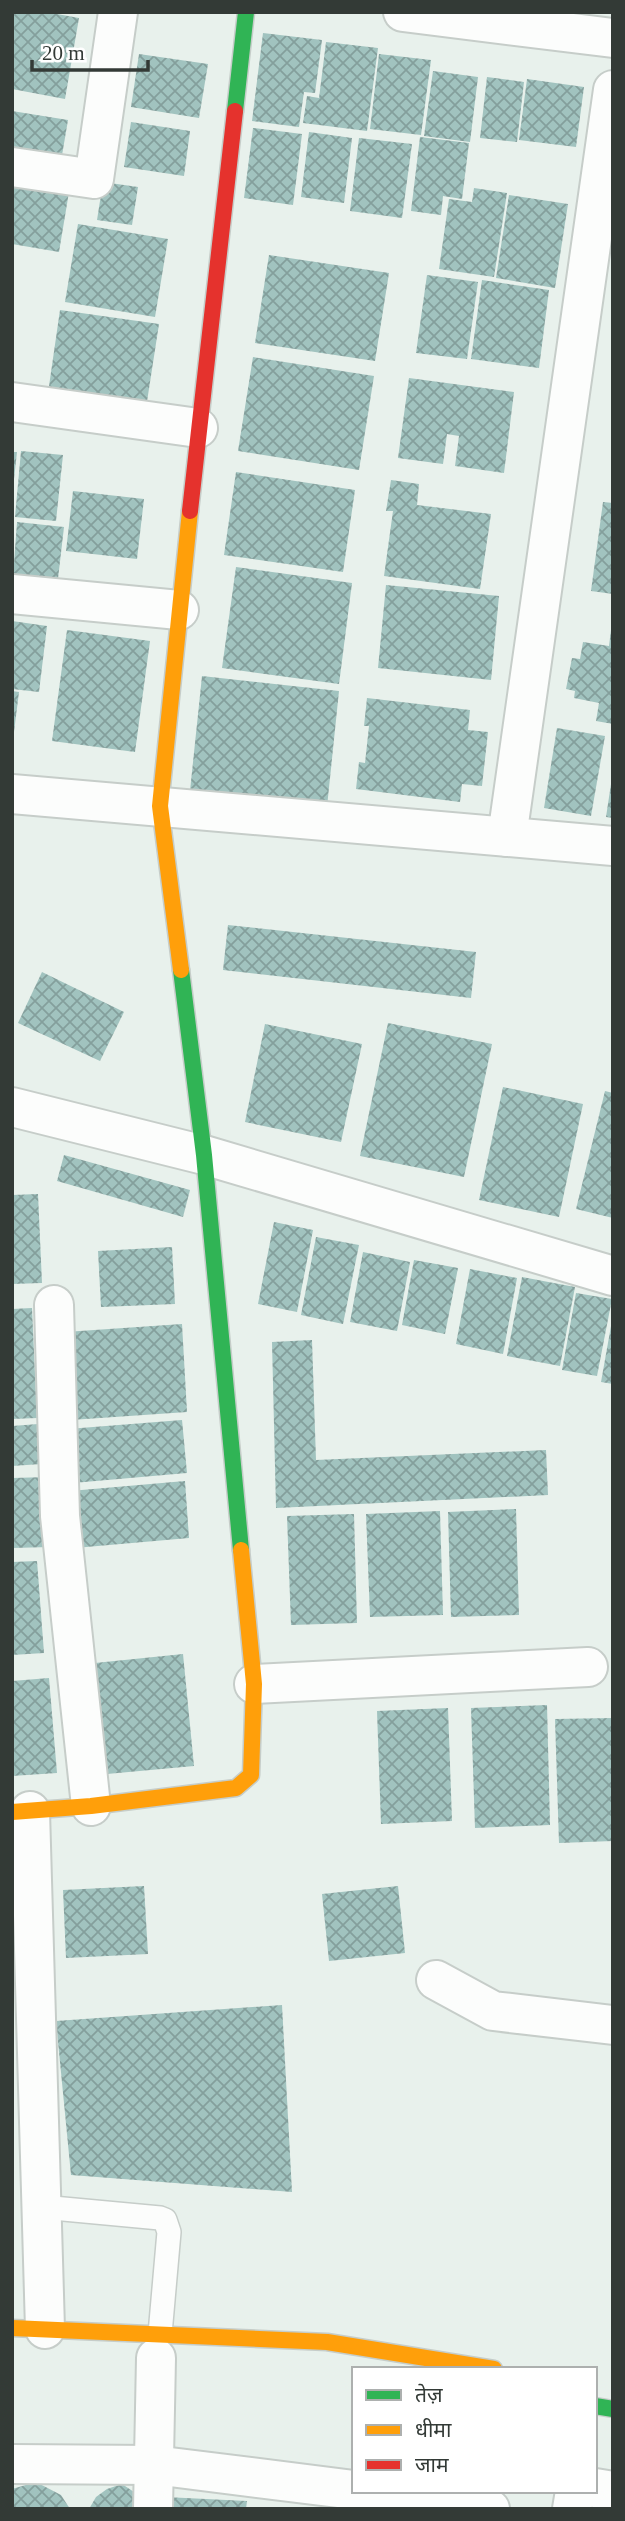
<svg xmlns="http://www.w3.org/2000/svg" width="625" height="2521" font-family="'Times New Roman','Noto Sans Devanagari',serif">
	<style>
		.building { fill: url(#building-cross-hatch) }
		.lines { fill: none; stroke-linecap: round; stroke-linejoin: round }
		.lane-casing { stroke: #c6cdc9; stroke-width: 26 }
		.street-casing { stroke: #c6cdc9; stroke-width: 42 }
		.fast-casing { stroke: #c6cdc9; stroke-width: 19 }
		.slow-casing { stroke: #c6cdc9; stroke-width: 19 }
		.jam-casing { stroke: #c6cdc9; stroke-width: 19 }
		.lane { stroke: #fcfdfc; stroke-width: 23 }
		.street { stroke: #fcfdfc; stroke-width: 38 }
		.fast { stroke: #30b455; stroke-width: 16 }
		.slow { stroke: #ff9f0a; stroke-width: 16 }
		.jam { stroke: #e5322d; stroke-width: 16 }
	</style>
	<defs>
		<pattern id="building-cross-hatch" width="8" height="8" patternUnits="userSpaceOnUse" patternTransform="scale(1.75)"><rect width="8" height="8" fill="#a1c3bf"/><path d="M0 0l8 8M0 8l8-8" fill="none" stroke="#849f9c"/></pattern>
	</defs>
	<rect width="100%" height="100%" fill="#e8f1ec"/>
	<g class="building">
		<path d="M13 12H46L79 18 65 99 12 89Z"/>
		<path d="M263 33 322 40 315 93 304 92 299 127 252 121Z"/>
		<path d="M326 42 378 48 367 131 303 123 307 96 319 98Z"/>
		<path d="M139 54 208 64 199 118 131 107Z"/>
		<path d="M379 54 431 60 421 135 370 129Z"/>
		<path d="M433 71 478 77 470 142 424 136Z"/>
		<path d="M487 77 524 82 517 142 480 138Z"/>
		<path d="M527 79 584 87 576 147 519 140Z"/>
		<path d="M12 111 68 120 60 167 12 159Z"/>
		<path d="M131 122 190 131 184 176 124 167Z"/>
		<path d="M253 128 302 134 293 205 244 198Z"/>
		<path d="M309 132 352 138 344 203 301 197Z"/>
		<path d="M420 137 469 143 462 199 443 196 441 215 411 211Z"/>
		<path d="M359 138 412 144 402 218 350 211Z"/>
		<path d="M103 182 138 187 132 225 97 220Z"/>
		<path d="M12 183 69 192 59 252 12 244Z"/>
		<path d="M474 188 507 193 494 277 439 269 449 199 472 202Z"/>
		<path d="M509 195 568 204 555 288 496 278Z"/>
		<path d="M78 224 168 239 155 317 65 302Z"/>
		<path d="M269 255 389 273 375 361 255 343Z"/>
		<path d="M427 275 478 282 467 359 416 353Z"/>
		<path d="M482 280 549 290 539 368 471 359Z"/>
		<path d="M60 310 159 324 146 408 48 393Z"/>
		<path d="M253 357 374 376 359 470 238 451Z"/>
		<path d="M409 378 514 392 504 473 455 466 459 436 447 434 443 464 398 458Z"/>
		<path d="M21 451 63 455 56 521 15 517Z"/>
		<path d="M12 452H17L14 479H12Z"/>
		<path d="M236 472 355 490 343 572 224 555Z"/>
		<path d="M391 480 419 484 417 505 491 514 480 589 384 576 393 511H386Z"/>
		<path d="M73 491 144 499 137 559 66 551Z"/>
		<path d="M603 502 613 503V594L591 591Z"/>
		<path d="M17 522 64 527 56 596 12 591Z"/>
		<path d="M236 567 352 583 339 684 222 668Z"/>
		<path d="M386 585 499 596 491 680 378 668Z"/>
		<path d="M12 621 47 626 39 692 12 689Z"/>
		<path d="M67 630 150 641 135 752 52 741Z"/>
		<path d="M611 630H613V724L596 721 599 703 574 698 575 691 566 689 572 658 580 659 583 642 609 646Z"/>
		<path d="M202 676 339 691 327 807 190 791Z"/>
		<path d="M12 691 19 692 14 732H12Z"/>
		<path d="M367 698 470 710 468 730 488 732 482 786 462 784 460 802 356 789 359 762 365 763 369 726H364Z"/>
		<path d="M557 728 605 736 591 816 544 808Z"/>
		<path d="M611 784H613V818L606 817Z"/>
		<path d="M228 925 476 952 471 998 223 970Z"/>
		<path d="M42 972 124 1012 100 1061 18 1023Z"/>
		<path d="M388 1023 492 1044 464 1177 360 1156Z"/>
		<path d="M265 1024 362 1044 341 1142 245 1122Z"/>
		<path d="M503 1087 583 1104 559 1217 479 1200Z"/>
		<path d="M605 1091 613 1093V1218L576 1209Z"/>
		<path d="M64 1155 190 1190 183 1217 57 1181Z"/>
		<path d="M38 1194 42 1283 12 1284V1195Z"/>
		<path d="M274 1222 313 1230 297 1312 258 1304Z"/>
		<path d="M316 1237 359 1245 343 1324 301 1315Z"/>
		<path d="M172 1247 175 1304 101 1307 98 1251Z"/>
		<path d="M363 1252 410 1262 397 1331 350 1322Z"/>
		<path d="M414 1260 458 1268 445 1334 402 1325Z"/>
		<path d="M470 1269 517 1278 503 1354 456 1344Z"/>
		<path d="M522 1277 575 1287 560 1366 507 1356Z"/>
		<path d="M576 1293 612 1299 597 1376 562 1370Z"/>
		<path d="M32 1308 37 1418 12 1419V1309Z"/>
		<path d="M182 1324 187 1412 71 1420 65 1332Z"/>
		<path d="M611 1326H613V1384L601 1382Z"/>
		<path d="M312 1340 316 1460 546 1450 548 1495 276 1508 272 1342Z"/>
		<path d="M182 1420 187 1473 73 1483 68 1429Z"/>
		<path d="M38 1424 41 1464 12 1466V1426Z"/>
		<path d="M48 1477 50 1547 12 1548V1478Z"/>
		<path d="M185 1481 189 1538 75 1548 70 1491Z"/>
		<path d="M516 1509 519 1615 451 1617 448 1512Z"/>
		<path d="M440 1511 443 1615 370 1617 366 1514Z"/>
		<path d="M354 1514 357 1623 291 1625 287 1516Z"/>
		<path d="M37 1561 44 1653 12 1655V1562Z"/>
		<path d="M183 1654 194 1766 107 1774 95 1663Z"/>
		<path d="M49 1678 57 1773 12 1776V1681Z"/>
		<path d="M547 1705 550 1825 475 1828 471 1708Z"/>
		<path d="M448 1708 452 1821 381 1824 377 1711Z"/>
		<path d="M613 1718V1841L559 1843 555 1719Z"/>
		<path d="M144 1886 148 1954 66 1958 63 1890Z"/>
		<path d="M398 1886 405 1953 329 1961 322 1894Z"/>
		<path d="M282 2005 292 2192 71 2175 56 2021Z"/>
		<path d="M36 2482 61 2495 70 2509H12V2489Z"/>
		<path d="M122 2484 143 2498 142 2509H89L96 2497 107 2489Z"/>
		<path d="M165 2497 247 2501 246 2509H164Z"/>
	</g>
	<g class="lines">
		<g class="lane-casing">
			<path id="lane" d="M42 2207 160 2218 165 2220 169 2232 160 2334"/>
		</g>
		<g class="street-casing">
			<g id="street">
				<path d="M403 12 613 38"/>
				<path d="M12 167 94 179 118 12"/>
				<path d="M12 402 198 428"/>
				<path d="M12 594 179 610"/>
				<path d="M12 794 613 846"/>
				<path d="M507 837 613 90"/>
				<path d="M12 1107 204 1155 613 1276"/>
				<path d="M54 1305 60 1516 91 1806"/>
				<path d="M254 1684 588 1667"/>
				<path d="M30 1811 45 2329"/>
				<path d="M436 1980 493 2011 613 2025"/>
				<path d="M12 2464 154 2465 354 2490"/>
				<path d="M595 2488 613 2491"/>
				<path d="M365 2491 490 2509"/>
				<path d="M153 2509 156 2358"/>
				<path d="M572 2509 575 2491"/>
			</g>
		</g>
		<g class="fast-casing">
			<g id="fast">
				<path d="M235 111 246 12"/>
				<path d="M181 970 204 1155 241 1550"/>
				<path d="M595 2406 613 2409"/>
			</g>
		</g>
		<g class="slow-casing">
			<g id="slow">
				<path d="M181 970 160 806 190 511"/>
				<path d="M12 1812 91 1806 236 1788 251 1775 254 1684 241 1550"/>
				<path d="M12 2328 327 2342 494 2369"/>
			</g>
		</g>
		<g class="jam-casing">
			<path id="jam" d="M190 511 235 111"/>
		</g>
		<use href="#lane" class="lane"/>
		<use href="#street" class="street"/>
		<use href="#fast" class="fast"/>
		<use href="#slow" class="slow"/>
		<use href="#jam" class="jam"/>
	</g>
	<rect width="625" height="2521" fill="none" stroke="#333a36" stroke-width="28"/>
	<rect x="352" y="2367" width="245" height="126" fill="#ffffff" stroke="#adb0af" stroke-width="2"/>
	<rect x="366" y="2390" width="35" height="10" fill="#30b455" stroke="#adb0af" stroke-width="2"/>
	<text x="415" y="2402" font-size="21" fill="#333a36">तेज़</text>
	<rect x="366" y="2425" width="35" height="10" fill="#ff9f0a" stroke="#adb0af" stroke-width="2"/>
	<text x="415" y="2437" font-size="21" fill="#333a36">धीमा</text>
	<rect x="366" y="2460" width="35" height="10" fill="#e5322d" stroke="#adb0af" stroke-width="2"/>
	<text x="415" y="2472" font-size="21" fill="#333a36">जाम</text>
	<path d="M32 60v10h116v-10" fill="none" stroke="#333a36" stroke-width="3.5"/>
	<text x="42" y="60" font-size="21" fill="#333a36" stroke="#ffffff" stroke-width="5" paint-order="stroke">20 m</text>
</svg>
